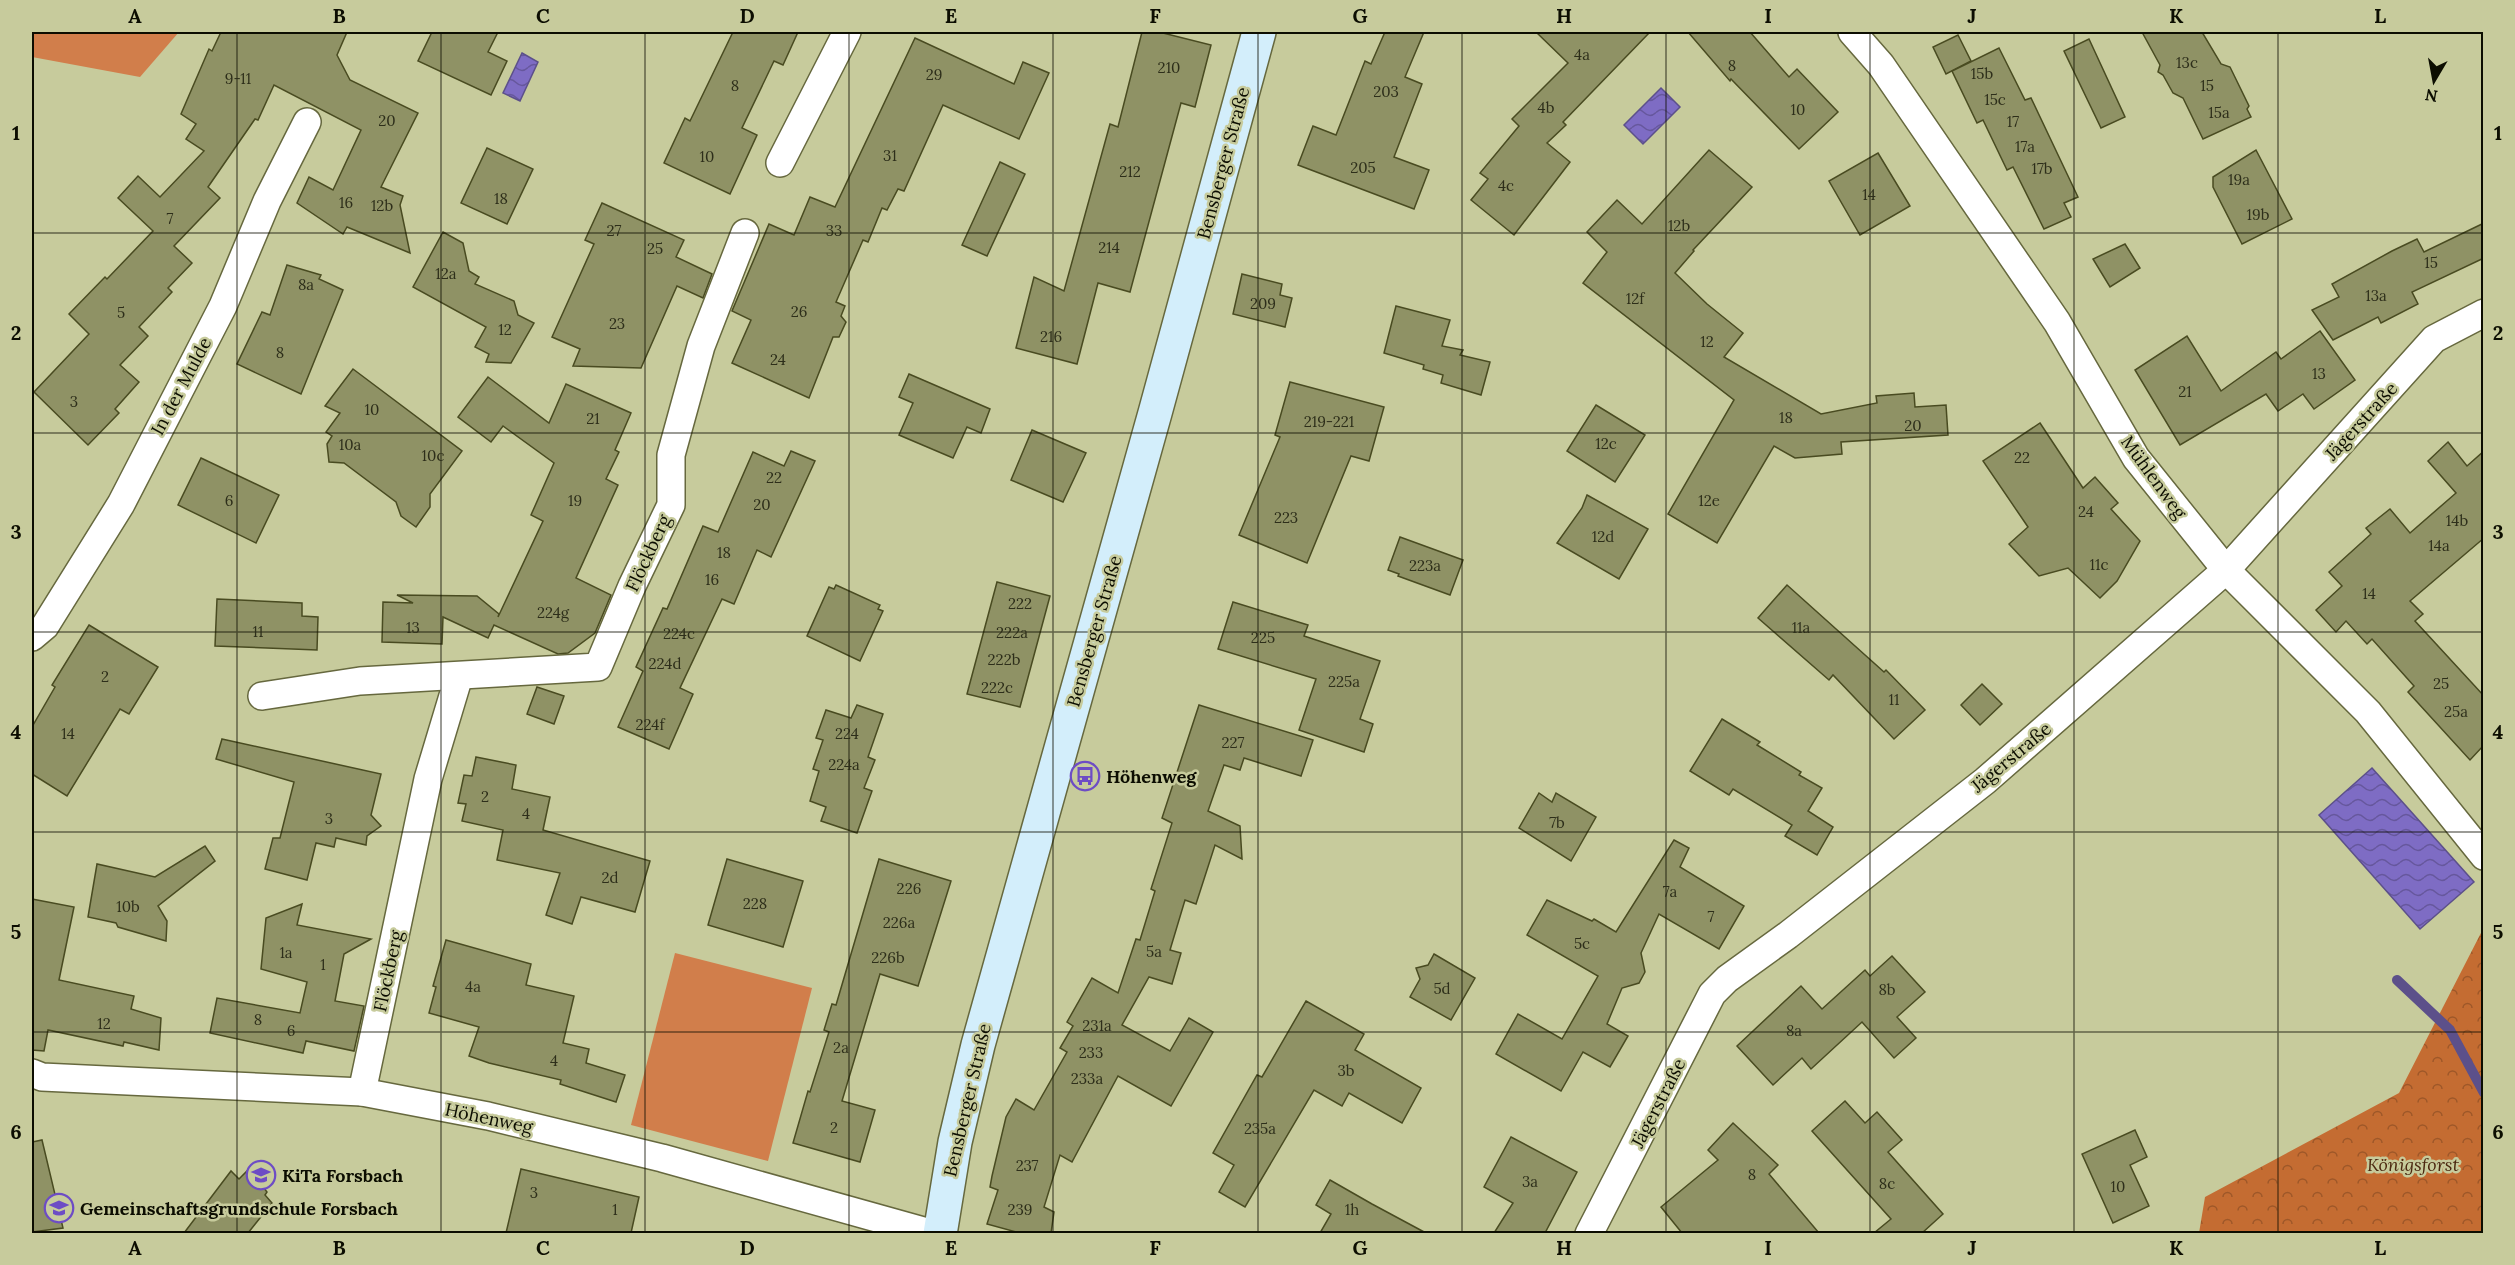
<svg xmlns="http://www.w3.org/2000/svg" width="2515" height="1265" font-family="Lora,serif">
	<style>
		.forest { fill: url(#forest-crowns) }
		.park { fill: #d17e4b }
		.water { fill: url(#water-waves); stroke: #5c508a; stroke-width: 1.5 }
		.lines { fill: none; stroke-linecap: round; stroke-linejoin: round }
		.stream { stroke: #5c508a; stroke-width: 10 }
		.building { fill: #8f9265; stroke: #494b21; stroke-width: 1.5 }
		.street-casing { stroke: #66683e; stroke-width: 30 }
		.secondary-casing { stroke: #66683e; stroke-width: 36 }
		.street { stroke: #fff; stroke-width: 27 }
		.secondary { stroke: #d3eefb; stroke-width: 33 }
		.grid { fill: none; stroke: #0c0d01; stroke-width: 1.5; stroke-opacity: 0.55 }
		.labels { text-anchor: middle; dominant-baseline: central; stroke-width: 5; stroke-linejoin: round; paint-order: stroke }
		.number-label { font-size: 15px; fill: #2d2e1a }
		.street-label { font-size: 18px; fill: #0c0d01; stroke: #c7cb9c }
		.poi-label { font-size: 18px; font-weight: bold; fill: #0c0d01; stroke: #c7cb9c; text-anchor: start }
		.park-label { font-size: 18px; font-style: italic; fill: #4c2810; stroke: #c7cb9c }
		.neatline { fill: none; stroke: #0c0d01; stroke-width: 2 }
		.grid-label { font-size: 20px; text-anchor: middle; font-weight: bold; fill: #0c0d01 }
	</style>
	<defs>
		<pattern id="forest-crowns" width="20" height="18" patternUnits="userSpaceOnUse" patternTransform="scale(1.5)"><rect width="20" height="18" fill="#c46c32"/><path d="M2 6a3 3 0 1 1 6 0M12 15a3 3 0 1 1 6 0" fill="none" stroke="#9e5728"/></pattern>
		<pattern id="water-waves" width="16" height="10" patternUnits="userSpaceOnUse" patternTransform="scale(1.5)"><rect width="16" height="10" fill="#7e6cc4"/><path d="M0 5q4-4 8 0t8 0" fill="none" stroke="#66579d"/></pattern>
	</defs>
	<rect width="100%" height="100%" fill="#c7cb9c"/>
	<path class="forest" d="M2483 929V1233H2199L2205 1197 2399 1093Z"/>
	<g class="park">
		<path d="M32 32H179L140 77 32 57Z"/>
		<path d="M675 953 812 988 768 1161 631 1125Z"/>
	</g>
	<g class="water">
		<path d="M522 53 538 62 520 101 503 93Z"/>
		<path d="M1661 88 1680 107 1643 144 1624 125Z"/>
		<path d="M2372 768 2474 882 2420 929 2319 815Z"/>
	</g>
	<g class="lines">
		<path class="stream" d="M2397 980 2450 1030 2484 1093"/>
	</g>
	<g class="building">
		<path d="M221 32H347L337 55 350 80 418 113 381 187 403 196 400 205 410 253 347 227 343 234 297 203 309 177 333 190 361 130 274 85 258 120 255 119 208 187 220 198 174 246 192 263 168 288 172 292 139 327 148 336 120 365 139 382 115 409 119 413 88 445 34 392 89 334 69 314 105 277 107 279 153 231 118 198 138 176 160 197 204 151 186 139 196 124 181 114 209 49 212 51Z"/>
		<path d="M432 32H498L488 52 507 61 491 95 418 61Z"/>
		<path d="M733 32H798L783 65 774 61 742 128 757 135 730 194 664 163 685 118 690 121Z"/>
		<path d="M1142 32H1159L1211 45 1195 107 1181 103 1130 292 1098 283 1077 364 1016 348 1034 277 1064 291 1110 124 1118 127Z"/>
		<path d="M1385 32H1424L1405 77 1422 84 1394 157 1429 170 1414 209 1298 165 1313 126 1336 135 1365 61 1371 64Z"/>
		<path d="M1536 32H1650L1563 122 1566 125 1547 143 1570 162 1514 235 1471 200 1488 179 1480 173 1519 126 1512 119 1568 63Z"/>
		<path d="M1688 32H1750L1789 77 1797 69 1838 112 1799 149 1731 79 1730 81Z"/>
		<path d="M2142 32H2202L2221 64 2230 67 2249 106 2247 109 2251 117 2203 139 2183 98 2173 93 2163 75 2158 72 2160 65Z"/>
		<path d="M1958 35 1971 61 1946 74 1933 47Z"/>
		<path d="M915 38 1014 84 1023 62 1049 73 1019 139 943 105 904 191 898 189 887 210 882 208 868 242 863 240 836 302 845 306 841 316 846 322 839 337H833L809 398 732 363 751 320 732 311 769 224 794 235 810 197 835 207Z"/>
		<path d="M2089 39 2125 117 2101 128 2064 51Z"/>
		<path d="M1999 48 2025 100 2031 98 2078 197 2064 203 2071 217 2044 229 2013 167 2007 170 1983 120 1977 123 1952 71Z"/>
		<path d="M487 148 533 169 507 224 461 203Z"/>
		<path d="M1709 150 1752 187 1693 250 1694 251 1675 273 1707 304 1743 333 1724 357 1821 414 1877 403 1876 396 1914 393 1915 407 1946 405 1948 435 1841 442 1842 454 1795 458 1774 446 1717 543 1668 514 1734 400 1583 283 1607 252 1587 232 1617 200 1642 224Z"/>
		<path d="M2256 150 2292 219 2242 244 2213 187V177Z"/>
		<path d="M1878 153 1910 206 1860 235 1829 181Z"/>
		<path d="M1000 162 1025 174 987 256 962 245Z"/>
		<path d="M602 203 684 240 676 257 712 274 703 298 677 286 641 368 573 366 580 349 552 337 594 244 585 240Z"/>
		<path d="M2484 223V258L2412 292 2418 304 2381 323 2378 317 2333 340 2312 310 2339 297 2332 284 2392 251 2417 239 2424 252Z"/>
		<path d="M443 232 463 243 469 271 479 277 475 284 514 301 518 315 534 323 511 363 486 362 489 354 475 347 486 327 413 287Z"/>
		<path d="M2125 244 2140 268 2110 287 2093 259Z"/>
		<path d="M287 265 321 275 319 279 343 290 301 394 237 364 262 312 270 315Z"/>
		<path d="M1242 274 1282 284 1280 295 1292 298 1285 327 1233 314Z"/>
		<path d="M1396 306 1450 320 1442 346 1463 350 1460 355 1490 362 1481 395 1441 383 1443 375 1423 369 1424 365 1384 353Z"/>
		<path d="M2320 331 2355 380 2314 409 2303 394 2278 411 2266 394 2180 445 2135 370 2187 336 2221 391 2276 352 2281 359Z"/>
		<path d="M353 369 462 451 430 494V507L416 527 401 516 396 502 344 463 329 462 327 444 332 436 326 432 340 413 325 406Z"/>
		<path d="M909 374 990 409 981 433 967 427 953 458 899 435 913 403 899 397Z"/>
		<path d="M488 377 549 423 566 384 631 413 615 450 619 452 606 479 618 485 576 578 611 595 595 633 568 653 558 654 494 625 488 638 443 617 442 644 382 642 383 602 413 603 397 595 477 596 499 614 498 617 543 521 531 515 554 463 503 426 491 442 458 417Z"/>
		<path d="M1290 382 1384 407 1369 461 1351 456 1307 563 1239 535 1280 437 1275 435Z"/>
		<path d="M1596 405 1645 435 1615 482 1567 451Z"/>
		<path d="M2040 423 2083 488 2095 477 2118 503 2111 509 2140 541 2117 581 2100 598 2068 568 2039 576 2009 544 2028 527 1983 461Z"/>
		<path d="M1032 430 1086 453 1063 502 1011 480Z"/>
		<path d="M2448 442 2467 466 2484 451V538L2410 601 2423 614 2415 621 2484 696V745L2470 760 2408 692 2414 686 2372 639 2367 644 2346 621 2336 632 2316 610 2342 586 2329 572 2371 534 2366 528 2390 509 2410 533 2456 493 2428 461Z"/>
		<path d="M791 451 815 461 771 557 757 550 734 604 722 599 680 688 693 694 669 749 618 727 643 671 636 667 663 608 667 609 703 526 718 532 753 452 784 466Z"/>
		<path d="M201 458 279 495 256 543 178 505Z"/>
		<path d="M1587 495 1648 529 1619 579 1557 543 1582 508Z"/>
		<path d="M1400 537 1463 560 1450 595 1398 576 1399 574 1388 570Z"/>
		<path d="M997 582 1050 596 1020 707 967 694Z"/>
		<path d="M836 585 880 605 878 609 883 611 860 661 807 636 829 587 834 589Z"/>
		<path d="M1787 585 1884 672 1886 670 1925 710 1894 739 1833 675 1829 680 1758 618Z"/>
		<path d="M217 599 302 603V616L318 617 317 650 215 646Z"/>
		<path d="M1233 602 1308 625 1304 636 1380 661 1360 719 1373 724 1364 752 1299 730 1316 679 1218 649Z"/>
		<path d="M89 625 158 667 129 714 120 709 67 796 32 774V727L55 687 52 685Z"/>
		<path d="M1982 684 2002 704 1980 725 1961 705Z"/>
		<path d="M537 687 564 696 554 724 527 714Z"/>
		<path d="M857 705 883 714 868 757 875 760 864 788 872 791 857 833 821 821 826 807 810 801 819 771 813 769 823 740 816 738 826 710 851 718Z"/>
		<path d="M1199 705 1313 740 1301 776 1244 758 1240 770 1224 765 1208 811 1240 826 1242 859 1215 845 1196 904 1185 900 1170 950 1181 953 1172 984 1149 977 1122 1025 1170 1051 1189 1018 1213 1032 1171 1106 1118 1076 1072 1162 1060 1155 1044 1207 1054 1212 1051 1233H1020L987 1224 998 1190 990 1187 992 1176 1006 1117 1016 1099 1034 1110 1067 1052 1060 1048 1073 1026 1067 1022 1092 978 1118 993 1136 939 1140 940 1155 891 1151 889 1172 823 1162 818Z"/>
		<path d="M1722 719 1760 742 1757 745 1801 772 1799 775 1822 788 1808 811 1833 827 1817 855 1785 836 1792 825 1733 789 1729 795 1690 771Z"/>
		<path d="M222 739 381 774 371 815 381 826 367 836 366 845 336 838 334 847 316 843 307 880 265 869 273 838H280L294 782 216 759Z"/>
		<path d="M476 757 516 765 512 789 550 797 543 830 650 861 635 912 581 897 572 924 546 915 560 873 497 860 503 830 462 821 466 804 458 803 464 775 472 776Z"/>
		<path d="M1539 793 1552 802 1556 793 1596 817 1571 861 1519 828Z"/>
		<path d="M1674 840 1689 848 1680 867 1744 906 1719 949 1659 914 1641 953 1645 972 1639 983 1622 988 1607 1024 1628 1036 1610 1067 1583 1052 1561 1091 1496 1054 1518 1014 1562 1039 1598 976 1527 935 1547 900 1592 921 1594 919 1616 932Z"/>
		<path d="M205 846 215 861 158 906 167 921 166 941 118 927 116 923 88 917 97 864 155 877Z"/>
		<path d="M727 859 803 881 783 947 708 925Z"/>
		<path d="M879 859 951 881 918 986 880 974 842 1101 875 1110 860 1162 793 1143 808 1091 810 1092 829 1032 824 1030 832 1004 836 1005Z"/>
		<path d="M32 899 74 907 59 980 134 996 131 1009 161 1018 159 1050 124 1042 123 1046 48 1030 44 1051 32 1050Z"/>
		<path d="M302 904 297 925 371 939 344 954 335 1001 364 1006 354 1051 306 1041 303 1053 210 1033 217 998 300 1013 307 982 261 969 266 918Z"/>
		<path d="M446 940 531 964 526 985 574 996 563 1043 589 1049 586 1063 625 1075 616 1102 560 1084 561 1080 489 1063 469 1056 479 1027 429 1013 436 987 433 986Z"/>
		<path d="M1434 954 1475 978 1451 1020 1410 997 1420 979 1416 968 1428 965Z"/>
		<path d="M1892 956 1925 992 1897 1017 1916 1038 1894 1058 1862 1022 1811 1069 1802 1058 1773 1085 1737 1046 1801 986 1822 1009 1865 970 1870 976Z"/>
		<path d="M1306 1001 1364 1034 1355 1050 1421 1088 1402 1123 1349 1093 1342 1106 1314 1090 1245 1207 1219 1192 1234 1165 1213 1153 1257 1075 1262 1077Z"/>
		<path d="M1845 1101 1865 1123 1877 1112 1902 1140 1888 1152 1943 1214 1922 1233H1874L1891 1219 1812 1131Z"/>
		<path d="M1733 1123 1778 1165 1769 1174 1819 1233H1682L1661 1207 1718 1160 1708 1150Z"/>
		<path d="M2135 1130 2147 1157 2130 1165 2149 1206 2113 1223 2082 1154Z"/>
		<path d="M1511 1137 1577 1172 1545 1233H1494L1513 1203 1484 1187Z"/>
		<path d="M42 1140 63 1228 32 1232V1142Z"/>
		<path d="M249 1169 267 1192 265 1195 272 1203 248 1233H184L231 1171 239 1179Z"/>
		<path d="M521 1169 639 1197 631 1233H506Z"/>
		<path d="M1330 1180 1372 1204 1426 1233H1320L1331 1214 1316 1205Z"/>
	</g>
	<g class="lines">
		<g class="street-casing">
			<g id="street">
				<path d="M1852 32 1881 65 2057 322 2136 458 2226 570 2368 712 2484 856"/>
				<path d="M780 163 847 32"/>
				<path d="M32 637 45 626 121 504 223 306 267 201 307 122"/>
				<path d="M262 696 360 681 598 667 632 586 671 505V455L701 346 745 233"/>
				<path d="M32 1073 42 1077 362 1092 488 1116 662 1158 934 1234"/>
				<path d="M362 1092 428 779 459 676"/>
				<path d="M1589 1234 1712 994 1727 979 1788 935 1985 781 2226 570 2434 339 2484 313"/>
			</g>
		</g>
		<g class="secondary-casing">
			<path id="secondary" d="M940 1234 955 1142 978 1045 1155 413 1259 32"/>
		</g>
		<use href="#street" class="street"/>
		<use href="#secondary" class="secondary"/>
	</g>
	<path class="grid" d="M237 32V1234M441 32V1234M645 32V1234M849 32V1234M1053 32V1234M1258 32V1234M1462 32V1234M1666 32V1234M1870 32V1234M2074 32V1234M2278 32V1234M32 233H2484M32 433H2484M32 632H2484M32 832H2484M32 1032H2484"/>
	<defs>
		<g id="bus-ring" transform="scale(1.5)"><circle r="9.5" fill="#c7cb9c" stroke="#6d4cc5" stroke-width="1.5"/><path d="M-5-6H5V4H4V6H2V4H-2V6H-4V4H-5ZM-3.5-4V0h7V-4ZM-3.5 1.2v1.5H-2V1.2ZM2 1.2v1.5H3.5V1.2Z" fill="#6d4cc5"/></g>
		<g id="school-ring" transform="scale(1.5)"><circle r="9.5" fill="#c7cb9c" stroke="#6d4cc5" stroke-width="1.5"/><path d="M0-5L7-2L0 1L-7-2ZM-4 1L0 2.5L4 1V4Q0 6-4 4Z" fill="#6d4cc5"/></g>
	</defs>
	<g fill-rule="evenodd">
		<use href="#bus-ring" x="1085" y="776"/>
		<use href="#school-ring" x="261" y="1175"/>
		<use href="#school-ring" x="59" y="1208"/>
	</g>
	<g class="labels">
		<g class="number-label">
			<text x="1582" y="54">4a</text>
			<text x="2187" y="62">13c</text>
			<text x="1732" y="65">8</text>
			<text x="1169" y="67">210</text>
			<text x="1982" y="73">15b</text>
			<text x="934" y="74">29</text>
			<text x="238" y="78">9-11</text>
			<text x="735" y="85">8</text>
			<text x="2207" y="85">15</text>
			<text x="1386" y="91">203</text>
			<text x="1995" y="99">15c</text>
			<text x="1546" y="107">4b</text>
			<text x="1798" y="109">10</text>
			<text x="2219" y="112">15a</text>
			<text x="387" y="120">20</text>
			<text x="2013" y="121">17</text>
			<text x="2025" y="146">17a</text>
			<text x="890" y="155">31</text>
			<text x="707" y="156">10</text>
			<text x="1363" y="167">205</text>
			<text x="2042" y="168">17b</text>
			<text x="1130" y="171">212</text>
			<text x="2239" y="179">19a</text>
			<text x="1506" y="185">4c</text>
			<text x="1869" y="194">14</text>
			<text x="501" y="198">18</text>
			<text x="346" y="202">16</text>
			<text x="382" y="205">12b</text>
			<text x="2258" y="214">19b</text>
			<text x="170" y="218">7</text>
			<text x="1679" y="225">12b</text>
			<text x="614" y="230">27</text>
			<text x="834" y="230">33</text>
			<text x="1109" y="247">214</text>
			<text x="655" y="248">25</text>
			<text x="2431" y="262">15</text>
			<text x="446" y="273">12a</text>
			<text x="306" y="284">8a</text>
			<text x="2376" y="295">13a</text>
			<text x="1635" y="298">12f</text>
			<text x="1263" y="303">209</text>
			<text x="799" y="311">26</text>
			<text x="121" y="312">5</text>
			<text x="617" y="323">23</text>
			<text x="505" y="329">12</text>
			<text x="1051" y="336">216</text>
			<text x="1707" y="341">12</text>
			<text x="280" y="352">8</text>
			<text x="778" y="359">24</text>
			<text x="2319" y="373">13</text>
			<text x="2185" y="391">21</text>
			<text x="74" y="401">3</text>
			<text x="372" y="409">10</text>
			<text x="1786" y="417">18</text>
			<text x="593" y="418">21</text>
			<text x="1329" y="421">219-221</text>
			<text x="1913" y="425">20</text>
			<text x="1606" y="443">12c</text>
			<text x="350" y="444">10a</text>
			<text x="433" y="455">10c</text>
			<text x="2022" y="457">22</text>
			<text x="774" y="477">22</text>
			<text x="229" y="500">6</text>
			<text x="575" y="500">19</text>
			<text x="1709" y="500">12e</text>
			<text x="762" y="504">20</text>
			<text x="2086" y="511">24</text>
			<text x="1286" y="517">223</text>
			<text x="2457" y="520">14b</text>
			<text x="1603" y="536">12d</text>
			<text x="2439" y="545">14a</text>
			<text x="724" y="552">18</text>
			<text x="2099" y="564">11c</text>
			<text x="1425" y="565">223a</text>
			<text x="712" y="579">16</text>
			<text x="2369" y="593">14</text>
			<text x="1020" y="603">222</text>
			<text x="553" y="612">224g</text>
			<text x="413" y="627">13</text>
			<text x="1801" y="627">11a</text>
			<text x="258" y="631">11</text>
			<text x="1012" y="632">222a</text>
			<text x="679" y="633">224c</text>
			<text x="1263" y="637">225</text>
			<text x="1004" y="659">222b</text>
			<text x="665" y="663">224d</text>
			<text x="105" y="676">2</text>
			<text x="1344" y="681">225a</text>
			<text x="2441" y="683">25</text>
			<text x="997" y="687">222c</text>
			<text x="1894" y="699">11</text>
			<text x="2456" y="711">25a</text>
			<text x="650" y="724">224f</text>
			<text x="68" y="733">14</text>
			<text x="847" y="733">224</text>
			<text x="1233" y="742">227</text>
			<text x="844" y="764">224a</text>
			<text x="485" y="796">2</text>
			<text x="526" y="813">4</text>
			<text x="329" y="818">3</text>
			<text x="1557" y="822">7b</text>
			<text x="610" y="877">2d</text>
			<text x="909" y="888">226</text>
			<text x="1670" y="891">7a</text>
			<text x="755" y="903">228</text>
			<text x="128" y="906">10b</text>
			<text x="1711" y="916">7</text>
			<text x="899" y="922">226a</text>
			<text x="1582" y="943">5c</text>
			<text x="1154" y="951">5a</text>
			<text x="286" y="952">1a</text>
			<text x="888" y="957">226b</text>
			<text x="323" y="964">1</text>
			<text x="473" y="986">4a</text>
			<text x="1442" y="988">5d</text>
			<text x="1887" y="989">8b</text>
			<text x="258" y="1019">8</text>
			<text x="104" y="1023">12</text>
			<text x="1097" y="1025">231a</text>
			<text x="291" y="1030">6</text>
			<text x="1794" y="1030">8a</text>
			<text x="841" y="1047">2a</text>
			<text x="1091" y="1052">233</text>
			<text x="554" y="1060">4</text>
			<text x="1346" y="1070">3b</text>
			<text x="1087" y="1078">233a</text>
			<text x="834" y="1127">2</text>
			<text x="1260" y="1128">235a</text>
			<text x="1027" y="1165">237</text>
			<text x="1752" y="1174">8</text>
			<text x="1530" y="1181">3a</text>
			<text x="1887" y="1183">8c</text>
			<text x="2118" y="1186">10</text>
			<text x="534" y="1192">3</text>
			<text x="615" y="1209">1</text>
			<text x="1020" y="1209">239</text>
			<text x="1352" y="1209">1h</text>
		</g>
		<g class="street-label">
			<text transform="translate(1223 163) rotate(-75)">Bensberger Straße</text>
			<text transform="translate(181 386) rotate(-62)">In der Mulde</text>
			<text transform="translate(2361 421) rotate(-48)">Jägerstraße</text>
			<text transform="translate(2154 477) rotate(54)">Mühlenweg</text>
			<text transform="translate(648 553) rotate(-65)">Flöckberg</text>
			<text transform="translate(1094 631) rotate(-74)">Bensberger Straße</text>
			<text transform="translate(2011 757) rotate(-40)">Jägerstraße</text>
			<text transform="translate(388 971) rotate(-78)">Flöckberg</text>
			<text transform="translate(967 1100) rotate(-77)">Bensberger Straße</text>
			<text transform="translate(1658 1103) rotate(-63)">Jägerstraße</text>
			<text transform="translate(489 1118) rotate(12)">Höhenweg</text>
		</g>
		<g class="poi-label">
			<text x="1106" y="776">Höhenweg</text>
			<text x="282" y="1175">KiTa Forsbach</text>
			<text x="80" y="1208">Gemeinschaftsgrundschule Forsbach</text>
		</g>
		<g class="park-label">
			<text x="2413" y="1164">Königsforst</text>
		</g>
	</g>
	<rect width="2515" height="1265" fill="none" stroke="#c7cb9c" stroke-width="66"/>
	<g transform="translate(2434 81) rotate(190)" stroke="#c7cb9c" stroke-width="4.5" paint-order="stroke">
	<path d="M0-4.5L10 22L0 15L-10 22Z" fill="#0c0d01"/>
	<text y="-9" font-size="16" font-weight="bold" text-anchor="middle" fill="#0c0d01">N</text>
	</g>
	<rect x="33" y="33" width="2449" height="1199" class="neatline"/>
	<g class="grid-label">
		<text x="135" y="23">A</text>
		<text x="339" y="23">B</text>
		<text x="543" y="23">C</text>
		<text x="747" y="23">D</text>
		<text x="951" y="23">E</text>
		<text x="1155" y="23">F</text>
		<text x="1360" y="23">G</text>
		<text x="1564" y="23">H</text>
		<text x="1768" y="23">I</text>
		<text x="1972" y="23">J</text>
		<text x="2176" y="23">K</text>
		<text x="2380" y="23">L</text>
		<text x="16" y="140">1</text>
		<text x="2498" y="140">1</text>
		<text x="16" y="340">2</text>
		<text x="2498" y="340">2</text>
		<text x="16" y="539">3</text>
		<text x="2498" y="539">3</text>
		<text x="16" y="739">4</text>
		<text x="2498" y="739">4</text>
		<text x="16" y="939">5</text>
		<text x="2498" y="939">5</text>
		<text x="16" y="1139">6</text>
		<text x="2498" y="1139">6</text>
		<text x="135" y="1255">A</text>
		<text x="339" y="1255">B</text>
		<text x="543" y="1255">C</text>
		<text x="747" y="1255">D</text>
		<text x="951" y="1255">E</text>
		<text x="1155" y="1255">F</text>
		<text x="1360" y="1255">G</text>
		<text x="1564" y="1255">H</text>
		<text x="1768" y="1255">I</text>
		<text x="1972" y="1255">J</text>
		<text x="2176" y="1255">K</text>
		<text x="2380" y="1255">L</text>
	</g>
</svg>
